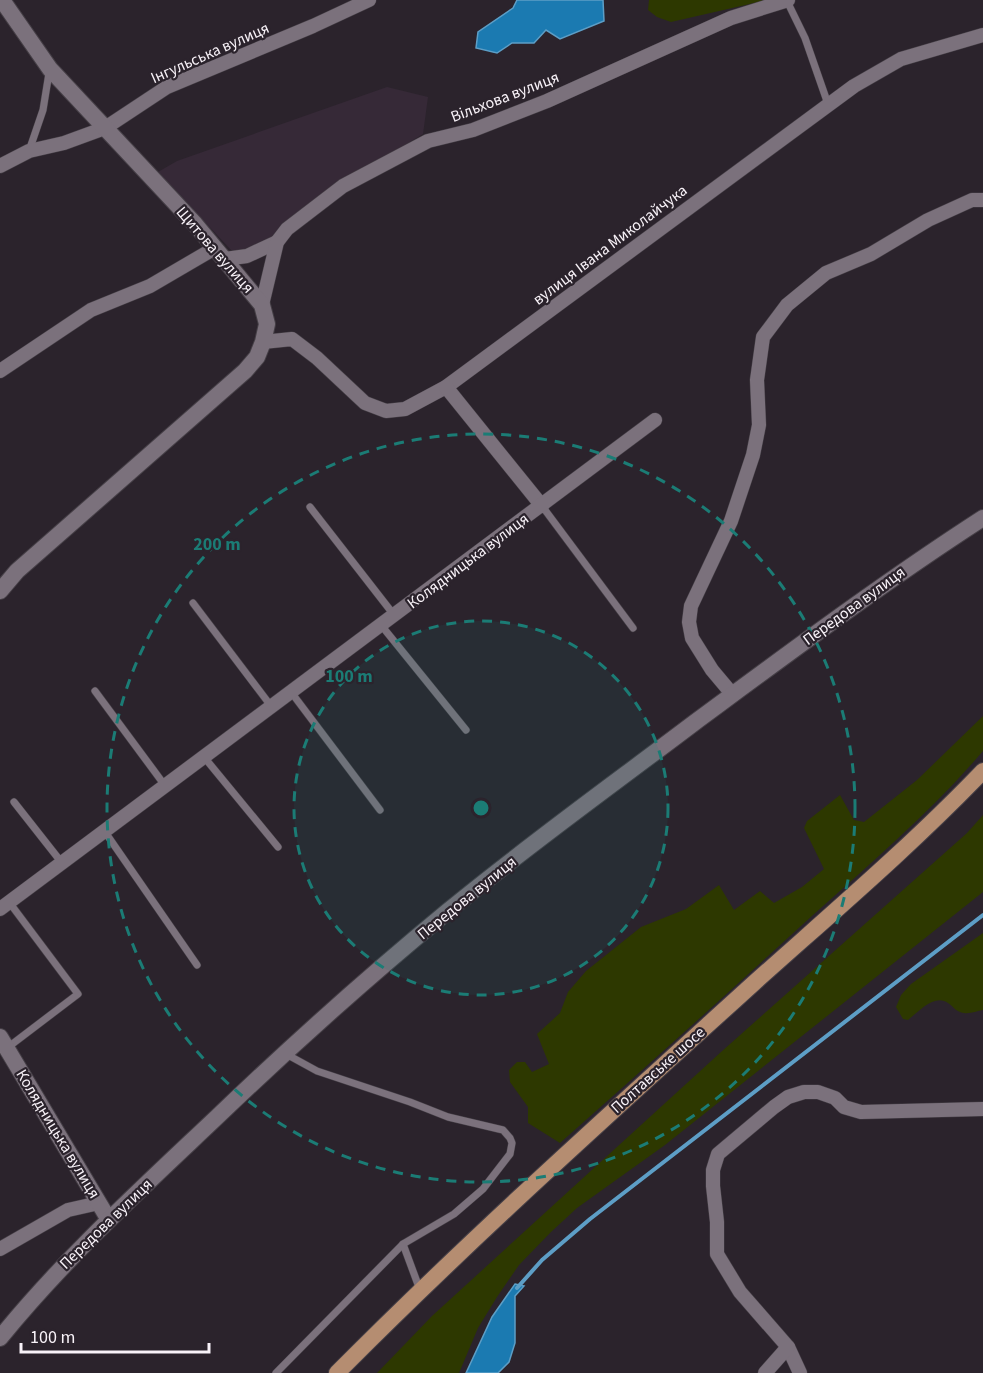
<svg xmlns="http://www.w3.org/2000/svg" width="983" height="1373" font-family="'Source Sans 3',sans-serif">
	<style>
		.built { fill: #362937 }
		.green { fill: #2d3800 }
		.water { fill: #1b7ab1; stroke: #5d9ec6; stroke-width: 1.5 }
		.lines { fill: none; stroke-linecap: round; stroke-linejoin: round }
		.stream { stroke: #5d9ec6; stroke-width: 4 }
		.service-casing { stroke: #453f46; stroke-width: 8 }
		.minor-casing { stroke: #453f46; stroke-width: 15 }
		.tertiary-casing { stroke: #453f46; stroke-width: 18 }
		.primary-casing { stroke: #453f46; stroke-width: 18 }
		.service { stroke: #7b717c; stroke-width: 7 }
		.minor { stroke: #7b717c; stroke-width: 14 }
		.tertiary { stroke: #7b717c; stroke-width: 16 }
		.primary { stroke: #b58d71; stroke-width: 16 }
		.ring { fill: none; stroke: #1b7c75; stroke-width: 3; stroke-dasharray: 10 8 }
		.labels { text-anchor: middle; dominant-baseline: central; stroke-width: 4.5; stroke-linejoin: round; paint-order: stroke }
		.street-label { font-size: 16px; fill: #f8f2f8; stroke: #2b232c }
		.centre { fill: #1b7c75; stroke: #2b232c; stroke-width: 3 }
		.ring-label { font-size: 18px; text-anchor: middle; font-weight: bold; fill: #1b7c75; stroke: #2b232c; stroke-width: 4.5; stroke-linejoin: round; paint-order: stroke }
	</style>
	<rect width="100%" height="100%" fill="#2b232c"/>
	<path class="built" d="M387 87 428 97 423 134 338 186 258 248 246 253 232 251 158 172 177 161Z"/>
	<g class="green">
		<path d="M649 0H767L671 22 657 17 648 10Z"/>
		<path d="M983 716V751C932 811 872 862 813 915 729 992 645 1068 560 1143L528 1123V1107L510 1082 509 1070 517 1062H525L532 1072 549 1064 537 1034 560 1013 568 992 586 971 641 927 686 909 719 885 734 910 760 891 774 903 802 887 824 869 804 828 807 821 840 795 854 820 864 822 917 780Z"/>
		<path d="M983 815V892L665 1145 577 1208 551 1232 519 1265 497 1297 478 1328 459 1373H377L432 1316 721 1052 967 833Z"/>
		<path d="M983 933V1010C977 1011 970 1014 964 1013 956 1012 954 1007 948 1003 935 993 918 1012 908 1020L903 1019 896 1007 901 995 911 984Z"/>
	</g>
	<g class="water">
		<path d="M517 0H603L604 21 560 39 546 30 534 43H512L497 53 476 48 478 32 513 8Z"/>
		<path d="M515 1284 524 1286 515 1296V1343L509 1362 498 1373H466L492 1317Z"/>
	</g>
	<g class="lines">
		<path class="stream" d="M517 1288 542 1260 590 1219 983 915"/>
		<g class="service-casing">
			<g id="service">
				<path d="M787 1 805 38 828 104"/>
				<path d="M29 151 43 110 49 73"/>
				<path d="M542 506 633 628"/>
				<path d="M310 507 394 615"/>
				<path d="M193 603 271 706"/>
				<path d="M381 625 466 730"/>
				<path d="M95 691 166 787"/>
				<path d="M291 692 380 810"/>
				<path d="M204 757 278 847"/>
				<path d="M14 802 62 863"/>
				<path d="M105 832 197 965"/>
				<path d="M7 1048 78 994 9 902"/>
				<path d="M403 1244 420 1290"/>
				<path d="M276 1373 403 1244 454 1214 483 1189 510 1154 512 1143 510 1138 503 1130 448 1117 410 1102 317 1071 286 1054"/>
			</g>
		</g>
		<g class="minor-casing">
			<g id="minor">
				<path d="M0 166 29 151 64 143 105 128 167 87 313 26 369 0"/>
				<path d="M225 259 247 256 277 242"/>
				<path d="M262 305 277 242 287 229 343 186 428 141 473 130 547 101 731 18 788 0"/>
				<path d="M263 342 292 339 317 358 365 403 386 411 405 409 446 387 854 86 901 59 983 35"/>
				<path d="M0 371 91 310 150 286 215 248"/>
				<path d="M446 387 542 506"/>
				<path d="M733 695 712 670 692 638 689 622 691 606 731 521 753 455 759 425 757 380 763 337 787 305 826 273 871 254 928 220 972 200H983"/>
				<path d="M0 909 655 420"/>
				<path d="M0 1249 68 1210 99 1203"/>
				<path d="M788 1347 800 1373"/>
				<path d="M765 1373 788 1347 740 1292 717 1254V1222L713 1186V1170L718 1154 774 1107 788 1097 804 1092H818L835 1098 844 1107 861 1112 983 1109"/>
			</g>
		</g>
		<g class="tertiary-casing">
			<g id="tertiary">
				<path d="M0 591 17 571 245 371 257 357 263 342 267 324 262 305 195 224 50 69 2 0"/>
				<path d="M0 1037 109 1220"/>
				<path d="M0 1338C65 1258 142 1188 217 1117 291 1046 368 977 448 911 527 846 612 785 694 723 789 653 884 582 983 518"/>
			</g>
		</g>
		<g class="primary-casing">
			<path id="primary" d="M337 1373C471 1238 613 1111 754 983 831 914 911 846 983 771"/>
		</g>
		<use href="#service" class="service"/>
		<use href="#minor" class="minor"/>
		<use href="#tertiary" class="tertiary"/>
		<use href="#primary" class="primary"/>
	</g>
	<circle cx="481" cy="808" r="187" fill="#1b7c75" fill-opacity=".12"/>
	<g class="ring">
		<circle cx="481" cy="808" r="187"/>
		<circle cx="481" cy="808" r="374"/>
	</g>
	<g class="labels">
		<g class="street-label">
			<text transform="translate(210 53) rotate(-24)">Інгульська вулиця</text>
			<text transform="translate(505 97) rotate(-21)">Вільхова вулиця</text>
			<text transform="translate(610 245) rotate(-37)">вулиця Івана Миколайчука</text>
			<text transform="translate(215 250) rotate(49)">Щитова вулиця</text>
			<text transform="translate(468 561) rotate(-37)">Колядницька вулиця</text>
			<text transform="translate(854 606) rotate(-36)">Передова вулиця</text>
			<text transform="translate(467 898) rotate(-39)">Передова вулиця</text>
			<text transform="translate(658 1070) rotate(-42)">Полтавське шосе</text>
			<text transform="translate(58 1134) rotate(59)">Колядницька вулиця</text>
			<text transform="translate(106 1224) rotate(-44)">Передова вулиця</text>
		</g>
	</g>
	<circle cx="481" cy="808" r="9" class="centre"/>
	<g class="ring-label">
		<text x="217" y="550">200 m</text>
		<text x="349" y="682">100 m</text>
	</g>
	<path d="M21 1343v9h188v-9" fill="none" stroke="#f8f2f8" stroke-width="3"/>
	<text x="30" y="1343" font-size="18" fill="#f8f2f8" stroke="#2b232c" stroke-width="4.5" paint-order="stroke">100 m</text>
</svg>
